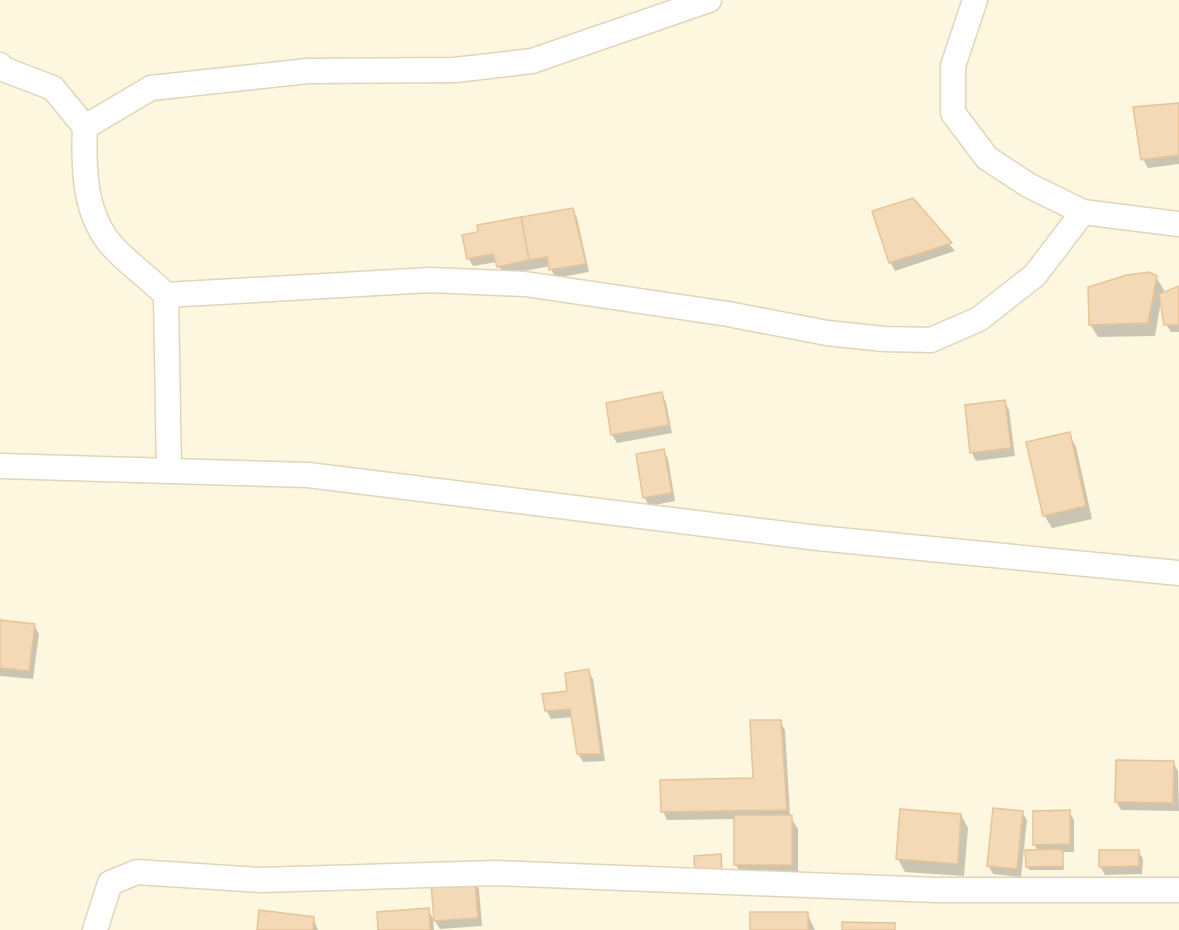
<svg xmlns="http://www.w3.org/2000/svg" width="1179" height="930" font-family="'Public Sans',sans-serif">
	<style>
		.shadow { fill: #0003 }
		.building { fill: #f3d9b6; stroke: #e7c396; stroke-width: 1.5 }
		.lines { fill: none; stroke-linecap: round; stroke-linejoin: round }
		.minor-casing { stroke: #e1d4bb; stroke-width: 27 }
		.minor { stroke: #fff; stroke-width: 24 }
	</style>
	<rect width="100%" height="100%" fill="#fdf7e0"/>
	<g class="shadow">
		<path d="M1179 104V164L1148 168 1143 159Z"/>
		<path d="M912 200 955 251 895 271 890 262Z"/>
		<path d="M573 210 577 218 589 272 555 278 550 266 503 275 497 262 473 266 468 258Z"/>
		<path d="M1156 277 1164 290 1163 294 1179 287V332H1171L1166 324 1161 301 1155 336 1098 337 1090 324Z"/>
		<path d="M661 394 666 402 672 433 617 443 612 435Z"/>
		<path d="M1005 402 1009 410 1015 456 976 461 972 453Z"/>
		<path d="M1069 434 1076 447 1092 519 1052 528 1044 515Z"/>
		<path d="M664 451 668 459 675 501 649 506 644 497Z"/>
		<path d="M0 622 34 625 39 634 33 679 0 676Z"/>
		<path d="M588 671 593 679 605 761 583 762 578 754 573 717 551 719 546 710 569 693Z"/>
		<path d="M780 722 785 730 790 816 798 829V877L743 878 736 865 735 819 667 820 663 811 754 780Z"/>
		<path d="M1173 762 1178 771 1179 811 1121 810 1116 801Z"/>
		<path d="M1022 812 1027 820 1021 877 993 874 988 865Z"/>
		<path d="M1069 812 1074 820V852H1062L1064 870H1029L1027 866 1038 851 1034 844Z"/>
		<path d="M961 815 968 828 964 876 905 872 898 859Z"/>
		<path d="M1138 851 1143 859 1142 874 1105 875 1100 866Z"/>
		<path d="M474 881 479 889 482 926 440 929 435 921 432 884Z"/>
		<path d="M428 910 433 918 434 930H379Z"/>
		<path d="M807 913 815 930H752Z"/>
		<path d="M313 918 318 930H258Z"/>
	</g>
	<g class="building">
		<path d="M1179 103V155L1141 160 1133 107Z"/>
		<path d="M913 198 952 243 889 263 872 211Z"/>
		<path d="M573 208 586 264 549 270 547 257 529 260 521 217Z"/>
		<path d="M521 217 529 260 497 267 493 254 467 259 462 235 478 232 477 225Z"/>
		<path d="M1149 272 1157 276 1148 323 1089 325 1088 287 1127 275Z"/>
		<path d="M1179 286V325H1164L1159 294Z"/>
		<path d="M662 392 669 425 611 435 606 403Z"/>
		<path d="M1005 400 1011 448 970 453 965 405Z"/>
		<path d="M1070 432 1086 506 1043 516 1026 442Z"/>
		<path d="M664 449 672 493 643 498 636 454Z"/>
		<path d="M0 620 35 624 29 671 0 668Z"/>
		<path d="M589 669 601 754H577L570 709 545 711 542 694 567 691 565 673Z"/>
		<path d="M750 720H781L787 810 661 812 660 780 753 778Z"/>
		<path d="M1116 760 1174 761 1173 803 1115 802Z"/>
		<path d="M993 808 1023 811 1017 869 987 866Z"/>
		<path d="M900 809 961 814 958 864 896 859Z"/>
		<path d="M1070 810V844L1033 845V811Z"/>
		<rect x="734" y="815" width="58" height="50"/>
		<path d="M1063 849V866L1026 867 1025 850Z"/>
		<path d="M1099 850H1139V866L1099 867Z"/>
		<path d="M721 854 722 873 695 874 694 856Z"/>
		<path d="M475 879 478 918 434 921 431 882Z"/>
		<path d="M429 908 430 930H378L377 912Z"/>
		<path d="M259 910 314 917 313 930H257Z"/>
		<rect x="750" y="912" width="58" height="18"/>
		<path d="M842 922 895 923V930H842Z"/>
	</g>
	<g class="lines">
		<g class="minor-casing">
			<g id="minor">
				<path d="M975 0 953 66V113L987 158 1028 185 1083 212 1179 224"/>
				<path d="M0 65 3 69 53 88 85 127C83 170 84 220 118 252 133 267 151 280 166 295L430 280 525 284 728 314 827 333 884 339 931 340 979 319 1035 275 1083 212"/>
				<path d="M85 127 151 88 308 71 455 70 532 61 709 0"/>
				<path d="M166 295 169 471"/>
				<path d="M0 466 308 475 818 538 1179 573"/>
				<path d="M95 930 110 883 137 872 261 880 495 873 935 890H1179"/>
			</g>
		</g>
		<use href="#minor" class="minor"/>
	</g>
</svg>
